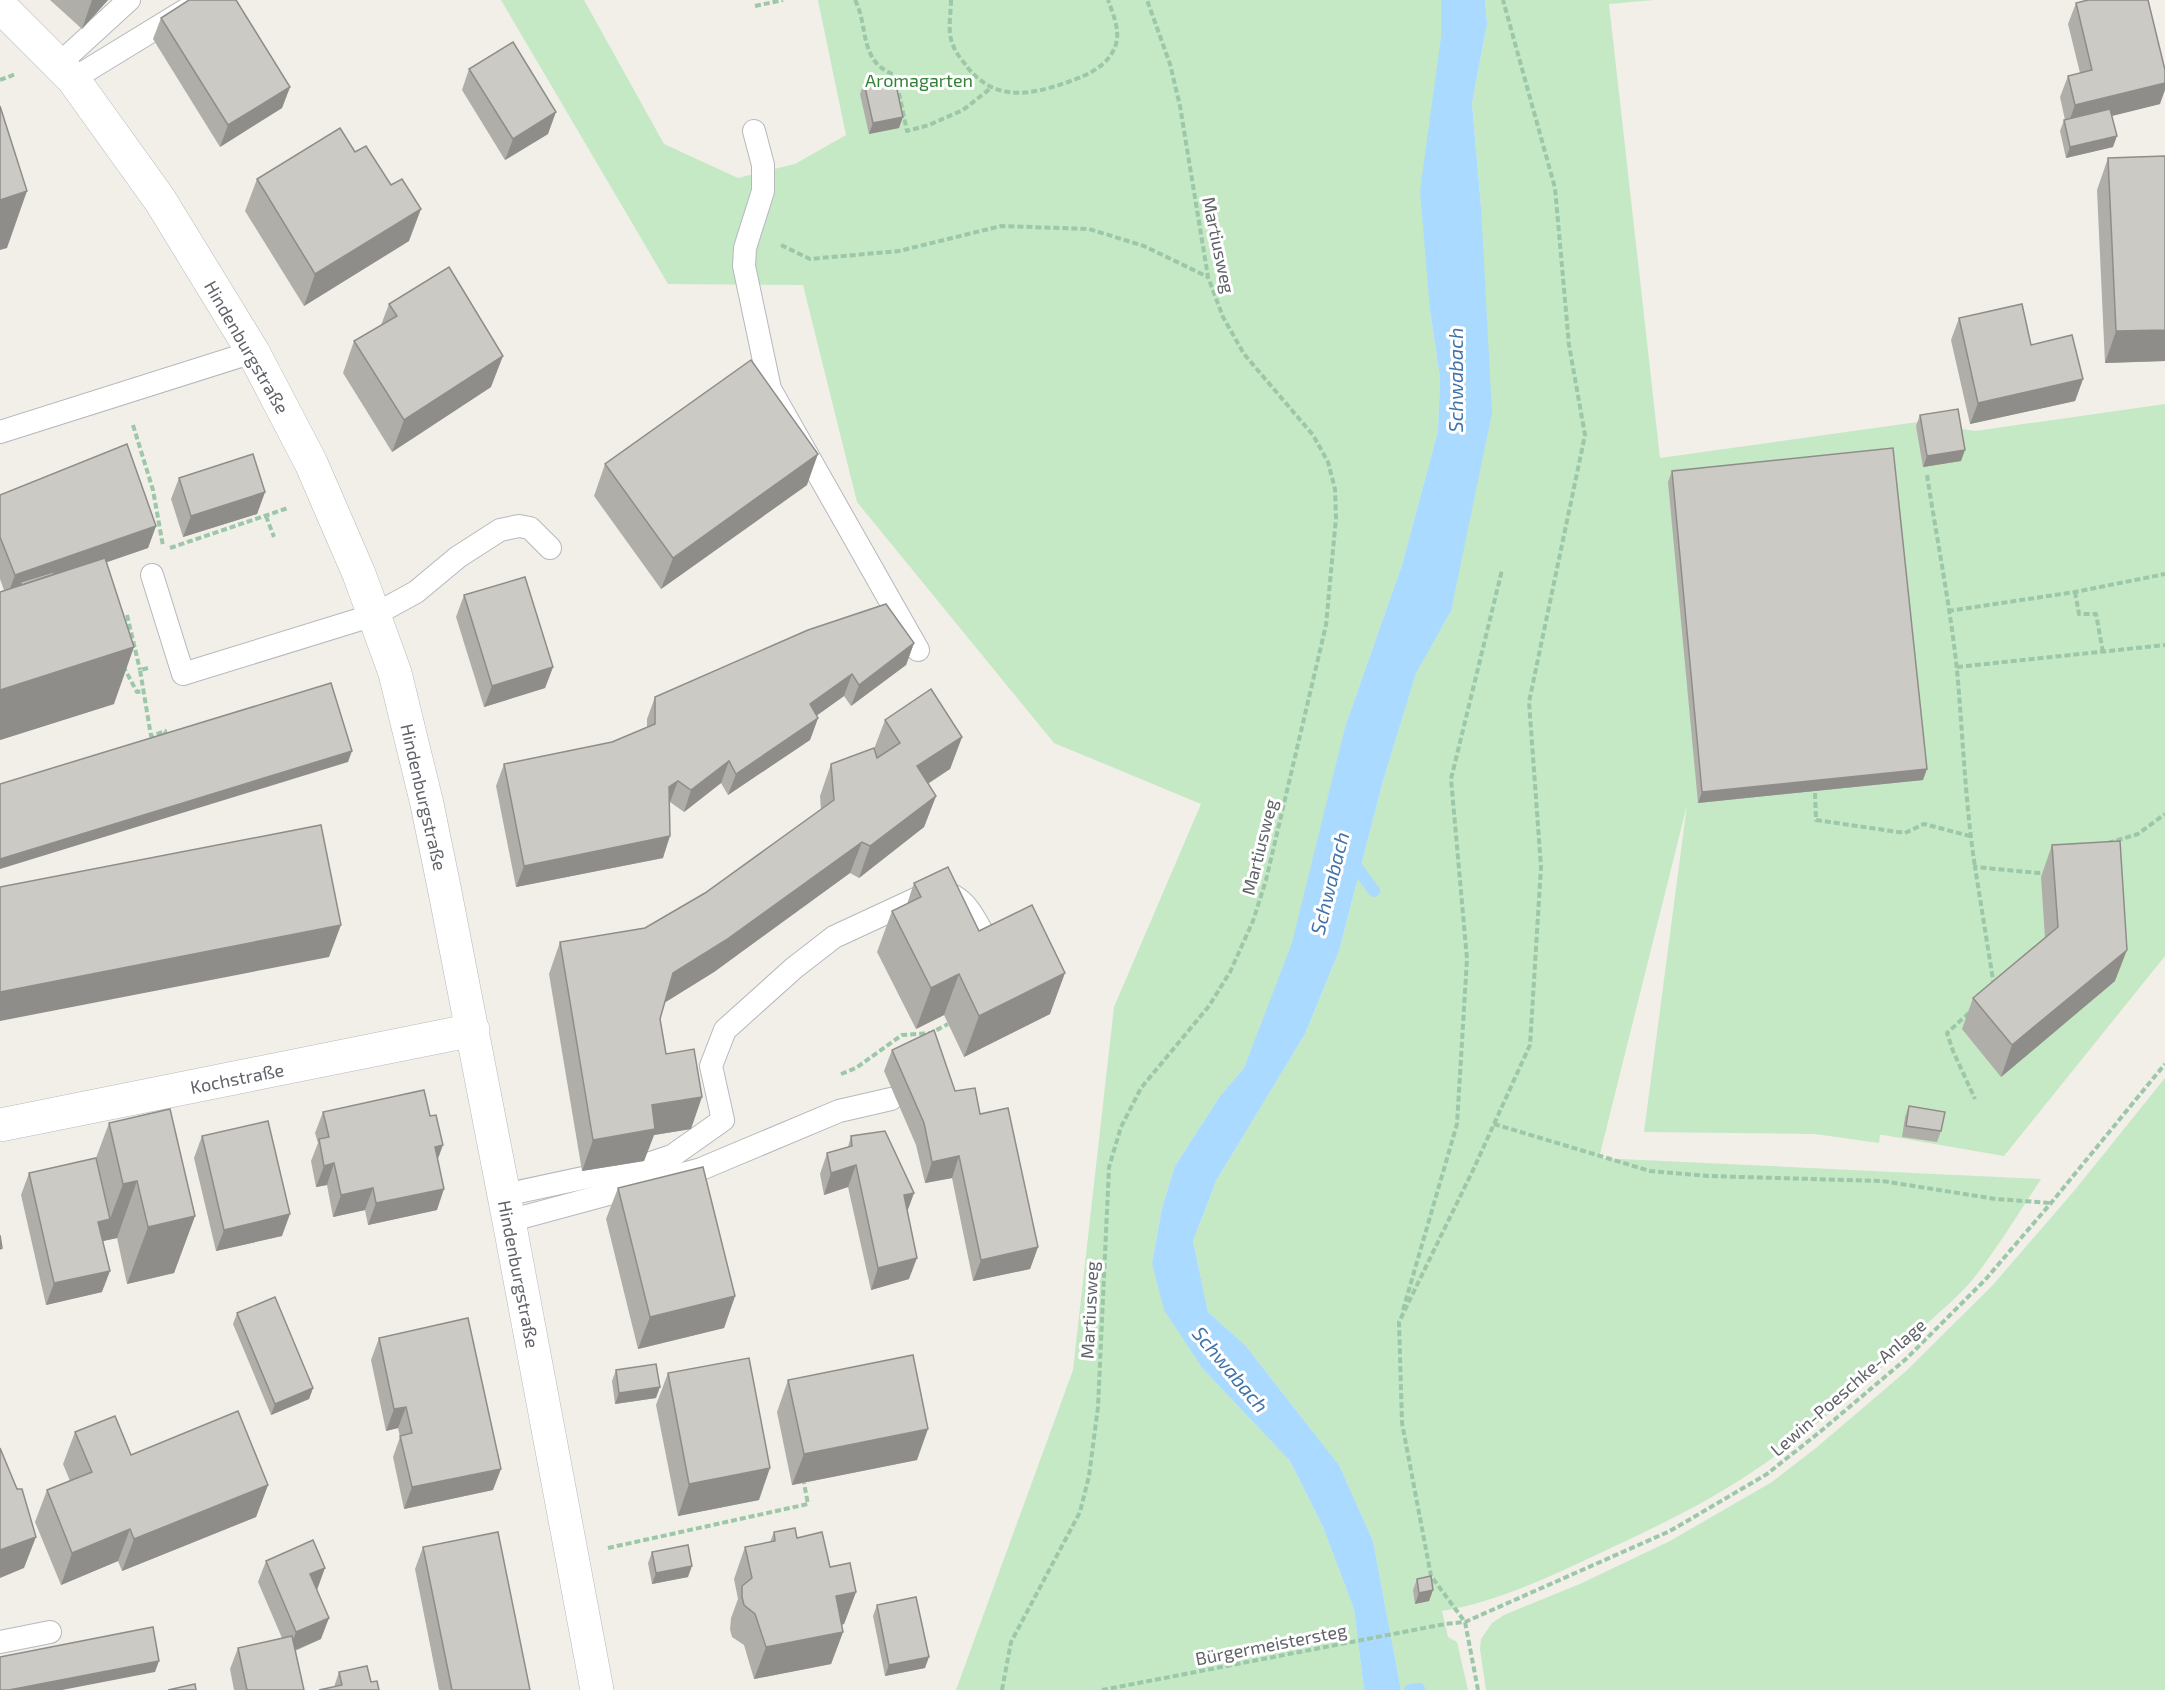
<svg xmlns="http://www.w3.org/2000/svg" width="2165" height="1690" font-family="'Exo 2',sans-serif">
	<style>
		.green { fill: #c5e8c5 }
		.water { fill: #aadaff }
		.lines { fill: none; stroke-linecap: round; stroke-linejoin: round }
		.stream { stroke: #aadaff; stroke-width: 12 }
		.service-casing { stroke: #b5b8bc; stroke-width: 24 }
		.minor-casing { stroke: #b5b8bc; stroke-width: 34 }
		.path { stroke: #9cc7a9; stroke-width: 4; stroke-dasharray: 6 3; stroke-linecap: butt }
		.service { stroke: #fff; stroke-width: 22 }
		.minor { stroke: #fff; stroke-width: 33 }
		.wall { fill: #afaea9 }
		.shaded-wall { fill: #8f8d8a }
		.building { fill: #cccac5; stroke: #8f8d8a; stroke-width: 1.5 }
		.labels { text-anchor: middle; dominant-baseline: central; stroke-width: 6; stroke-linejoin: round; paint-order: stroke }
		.park-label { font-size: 18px; fill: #348238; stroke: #fff }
		.street-label { font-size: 18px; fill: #5f6368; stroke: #fff }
		.water-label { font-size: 20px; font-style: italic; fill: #4174aa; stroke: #fff }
	</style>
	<rect width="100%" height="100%" fill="#f1efe8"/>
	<g class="green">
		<path d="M501 0H584L664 144 738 178 795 164 846 135 818 0H1441V37L1430 310 1440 378 1438 431 1402 565 1345 727 1293 943 1244 1068 1220 1096 1175 1166 1162 1208 1152 1263 1203 1369 1290 1461 1323 1527 1354 1609 1364 1690H956L1073 1370 1114 1007 1201 804 1054 743 857 502 803 285 668 284Z"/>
		<path d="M1485 0H1654L1609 4 1660 458 1918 422 1975 431 2165 404V956L2004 1156 1883 1135H1880L1879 1143 1815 1134 1644 1132 1687 805 1599 1158 2041 1179C2020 1211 2000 1244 1977 1274 1961 1295 1938 1313 1919 1331 1871 1379 1819 1425 1764 1464 1711 1501 1654 1528 1596 1555 1547 1578 1496 1602 1442 1611L1448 1637 1457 1642 1468 1690H1401L1373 1541 1339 1465 1245 1345 1208 1312 1193 1241 1216 1181 1305 1034 1339 951 1383 781 1416 672 1451 611 1481 207 1472 103 1487 24Z"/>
		<path d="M2165 1078V1690H1486L1480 1649 1481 1639 1492 1623 1504 1615 1580 1584 1670 1541 1772 1482 1816 1448 1905 1372 1992 1286 2074 1191Z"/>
	</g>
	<path class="water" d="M1441 0H1485L1487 24 1472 103 1481 207 1492 413 1451 611 1416 673 1383 781 1339 951 1305 1034 1216 1181 1193 1241 1208 1312 1245 1345 1339 1465 1373 1541 1401 1690H1364L1354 1609 1323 1527 1290 1461 1203 1369 1164 1310 1152 1263 1162 1208 1175 1166 1220 1096 1244 1068 1292 943 1345 727 1402 565 1438 431 1440 378 1430 310 1420 191 1441 37Z"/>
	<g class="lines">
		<g class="stream">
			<path d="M1350 858 1374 891"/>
			<path d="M1410 1690 1419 1689"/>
		</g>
		<g class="service-casing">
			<g id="service">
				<path d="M59 64 129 0"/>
				<path d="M73 79 202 0"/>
				<path d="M754 131 763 165V191L745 248 744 266 770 389 918 650"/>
				<path d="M0 432 253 352"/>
				<path d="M152 575 183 674 374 615 416 592 458 557 500 530 519 526 530 528 550 548"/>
				<path d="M504 1195 648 1164 672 1156 723 1120 711 1066 725 1030 794 968 834 937 931 892C965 888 976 922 990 947"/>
				<path d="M509 1221 701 1169 839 1111 891 1099"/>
				<path d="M0 1642 50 1632"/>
			</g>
		</g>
		<g class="minor-casing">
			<g id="minor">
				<path d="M0 6 73 79 160 200 253 352 311 463 359 574 374 615 395 673 427 804 445 892 509 1221 597 1690"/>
				<path d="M0 1125 473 1030"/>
			</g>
		</g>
		<g class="path">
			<path d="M855 0C869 26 858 62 895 75L907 131 929 125 963 110 991 88"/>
			<path d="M951 0C951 14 947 32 953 45 956 54 963 61 968 68 996 102 1031 95 1068 82 1088 75 1109 66 1116 44 1120 29 1113 14 1108 0"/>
			<path d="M755 6 783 0"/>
			<path d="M0 80 16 74"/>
			<path d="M781 245 810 259 899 251 1001 226 1089 229 1144 246 1208 277"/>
			<path d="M133 425 153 490 163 546"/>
			<path d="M1927 475C1937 540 1950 605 1957 670 1963 736 1965 802 1975 867"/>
			<path d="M266 516 274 537"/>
			<path d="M170 548 288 508"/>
			<path d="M2075 592 2079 614H2096L2103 652"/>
			<path d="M1948 611 2075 592 2165 574"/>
			<path d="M127 615 140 670"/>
			<path d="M123 666 137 692 143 691"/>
			<path d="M1957 667 2165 645"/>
			<path d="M148 668 140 670 151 736 165 731 166 736"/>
			<path d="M1815 793 1816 820 1905 833 1924 824 1970 836"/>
			<path d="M2108 843 2138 834 2165 814"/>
			<path d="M1994 986 1975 867 2038 873 2045 872"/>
			<path d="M1969 1013 1947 1033 1953 1051 1975 1099"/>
			<path d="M841 1074 856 1068 902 1035 931 1033 948 1024"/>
			<path d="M1494 1124 1650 1171 1708 1176 1882 1181 1996 1199 2051 1203"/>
			<path d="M1403 1310 1457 1124 1467 959 1451 779 1502 570"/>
			<path d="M608 1548 808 1504 804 1483"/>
			<path d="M1002 1690 1011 1642 1080 1512 1089 1476 1098 1407 1109 1167 1121 1127 1141 1088 1209 1006 1230 972 1253 921 1266 880 1326 625 1336 518 1335 489 1328 462 1313 435 1244 354 1223 317 1208 277 1180 106 1170 64 1147 0"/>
			<path d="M1102 1690 1445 1624 1465 1622 1670 1531 1767 1474 1821 1431 1906 1359 1985 1280 2051 1203 2165 1064"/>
			<path d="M1478 1690 1465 1622 1431 1576 1402 1423 1399 1322 1474 1168 1530 1045 1541 867 1529 702 1585 435 1569 345 1555 188 1503 0"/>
		</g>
		<use href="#service" class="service"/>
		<use href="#minor" class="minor"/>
	</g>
	<g class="wall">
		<path d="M50 0H108L82 29Z"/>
		<path d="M2076 3 2160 104 2112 116 2113 147 2066 158 2060 131 2064 120H2065L2060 97 2068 76 2080 73 2068 24Z"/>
		<path d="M161 18 290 87 282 108 220 147 153 39Z"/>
		<path d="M469 69 548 134 505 160 462 90Z"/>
		<path d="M864 83 899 128 869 134 860 94Z"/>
		<path d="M355 152 409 241 304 306 245 211 257 179Z"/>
		<path d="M2165 156V361L2105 363 2097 190 2108 158Z"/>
		<path d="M389 304 491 387 392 452 343 373 354 341 381 325Z"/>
		<path d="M1959 318 2031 345 2083 379 2075 401 1970 424 1951 340Z"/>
		<path d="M1920 415 1961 461 1923 467 1916 426Z"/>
		<path d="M605 464 807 485 661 589 594 496Z"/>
		<path d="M1672 471 1923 780 1698 803 1668 482Z"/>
		<path d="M179 478 265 492 257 514 183 537 171 499Z"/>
		<path d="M0 495 156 526 148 548 107 562 114 704 0 740V592L4 590 0 579Z"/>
		<path d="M464 595 553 667 545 688 484 707 456 617Z"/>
		<path d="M914 643 906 665 851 706 844 696 816 716 818 718 810 740 728 795 721 783 684 812 670 802 663 858 516 887 496 786 504 764 612 742 647 727V719L655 697Z"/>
		<path d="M885 720 962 737 950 769 928 784 936 796 924 827 859 878 850 873 714 972 665 1002 660 1019 666 1054 691 1129 654 1135 644 1161 582 1171 549 974 560 942 645 928 705 893 821 810 820 796 831 764 874 749Z"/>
		<path d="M2052 845 2115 981 2001 1077 1962 1029 1973 998 2045 938 2041 877Z"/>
		<path d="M914 883 979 931 1050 1014 964 1057 944 1015 916 1029 877 952 892 911 907 904Z"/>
		<path d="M892 1050 955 1091 980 1114 1038 1247 1030 1269 973 1281 952 1178 925 1183 916 1145 884 1071Z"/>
		<path d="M1909 1106 1941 1131 1937 1142 1902 1137 1905 1117Z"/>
		<path d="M323 1112 438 1158 437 1210 368 1225 365 1210 333 1217 327 1185 316 1187 311 1161 318 1143 315 1133Z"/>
		<path d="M109 1123 195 1216 174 1273 127 1284 117 1238 102 1241V1292L46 1305 21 1195 29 1173 96 1158Z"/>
		<path d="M202 1136 282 1236 216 1251 194 1158Z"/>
		<path d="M851 1136 914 1193 907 1211 909 1279 871 1290 848 1187 824 1195 820 1174 827 1153 848 1147Z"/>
		<path d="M618 1188 735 1296 724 1328 638 1349 606 1219Z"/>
		<path d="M237 1313 313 1388 309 1399 271 1415 233 1324Z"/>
		<path d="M379 1338 493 1490 404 1509 393 1457 400 1437 398 1428 386 1431 371 1360Z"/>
		<path d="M616 1370 656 1398 615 1404 612 1381Z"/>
		<path d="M668 1373 759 1500 678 1516 656 1405Z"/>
		<path d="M788 1380 917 1460 792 1485 777 1412Z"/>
		<path d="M75 1432 131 1455 268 1485 256 1517 122 1571 118 1561 61 1585 35 1522 47 1490 70 1481 63 1464Z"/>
		<path d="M774 1532 797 1538 830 1567 856 1592 844 1624 841 1625 843 1632 831 1664 754 1679 744 1645 732 1637 730 1629 731 1618 738 1599 734 1579 745 1547 770 1542Z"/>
		<path d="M423 1547 530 1690H439L415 1569Z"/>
		<path d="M652 1552 688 1577 652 1584 648 1563Z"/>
		<path d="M266 1561 317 1590 321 1639 295 1651 304 1690H234L230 1669 238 1648 282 1638 258 1582Z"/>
		<path d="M1417 1579 1433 1590 1429 1601 1415 1604 1413 1590Z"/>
		<path d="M877 1605 925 1668 885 1676 873 1616Z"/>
		<path d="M339 1672 371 1682 334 1687Z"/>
	</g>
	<g class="shaded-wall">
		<path d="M92 0H108L82 29Z"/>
		<path d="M2165 83V90L2160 104 2067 127 2075 105Z"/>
		<path d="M290 87 282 108 220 147 228 125Z"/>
		<path d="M556 112 548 134 505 160 513 139Z"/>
		<path d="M903 117 899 128 869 134 873 123Z"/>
		<path d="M2117 136 2113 147 2066 158 2070 147Z"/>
		<path d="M27 191 7 248 0 250V200Z"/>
		<path d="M421 209 409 241 304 306 315 274Z"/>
		<path d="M2165 330V361L2105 363 2116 331Z"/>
		<path d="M503 356 491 387 392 452 404 420Z"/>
		<path d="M2083 379 2075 401 1970 424 1978 403Z"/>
		<path d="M1965 450 1961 461 1923 467 1927 456Z"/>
		<path d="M818 454 807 485 661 589 673 558Z"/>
		<path d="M265 492 257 514 183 537 191 516Z"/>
		<path d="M156 526 148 548 23 591 21 582 17 593 7 597 15 575Z"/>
		<path d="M914 643 906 665 851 706 859 685Z"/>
		<path d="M134 647 114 704 0 740V690Z"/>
		<path d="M553 667 545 688 484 707 492 686Z"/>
		<path d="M852 674 844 696 802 726 810 704Z"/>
		<path d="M818 718 810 740 728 795 736 774Z"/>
		<path d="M962 737 950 769 905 798 917 766Z"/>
		<path d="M352 751 348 762 0 869V859Z"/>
		<path d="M729 761 721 783 684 812 691 790Z"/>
		<path d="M1927 769 1923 780 1698 803 1702 792Z"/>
		<path d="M678 781 670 802 669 787Z"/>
		<path d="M936 796 924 827 859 878 870 846Z"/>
		<path d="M670 836 663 858 516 887 524 866Z"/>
		<path d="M862 842 850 873 714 972 661 1005 673 973Z"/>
		<path d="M341 925 329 957 0 1021V992Z"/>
		<path d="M2127 950 2115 981 2001 1077 2012 1045Z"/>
		<path d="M1065 973 1050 1014 964 1057 979 1016Z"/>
		<path d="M959 974 944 1015 916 1029 931 988Z"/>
		<path d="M702 1097 691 1129 654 1135 644 1161 582 1171 593 1140 652 1105Z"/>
		<path d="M443 1145 435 1167V1147Z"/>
		<path d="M959 1156 952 1178 925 1183 932 1162Z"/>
		<path d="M334 1163 327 1185 316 1187 324 1166Z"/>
		<path d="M856 1165 848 1187 824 1195 831 1173Z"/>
		<path d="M137 1181 117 1238 90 1244 98 1222 110 1219 123 1184Z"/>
		<path d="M373 1188 365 1210 333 1217 341 1195Z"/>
		<path d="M444 1189 437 1210 368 1225 376 1203Z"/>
		<path d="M914 1193 906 1215 904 1195Z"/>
		<path d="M290 1214 282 1236 216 1251 224 1230Z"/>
		<path d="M195 1216 174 1273 127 1284 148 1227Z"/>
		<path d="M1038 1247 1030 1269 973 1281 981 1260Z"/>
		<path d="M917 1258 909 1279 871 1290 878 1268Z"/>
		<path d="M110 1271 102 1292 46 1305 54 1283Z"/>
		<path d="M735 1296 724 1328 638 1349 650 1317Z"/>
		<path d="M660 1387 656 1398 615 1404 619 1393Z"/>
		<path d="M313 1388 309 1399 271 1415 275 1404Z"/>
		<path d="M406 1407 398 1428 386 1431 394 1409Z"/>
		<path d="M928 1429 917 1460 792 1485 804 1454Z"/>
		<path d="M770 1468 759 1500 678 1516 689 1484Z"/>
		<path d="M501 1469 493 1490 404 1509 412 1487Z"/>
		<path d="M268 1485 256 1517 122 1571 134 1539Z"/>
		<path d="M130 1529 118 1561 61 1585 72 1553Z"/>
		<path d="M36 1537 24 1568 0 1578V1550Z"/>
		<path d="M692 1566 688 1577 652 1584 656 1573Z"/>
		<path d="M325 1568 317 1590 310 1574Z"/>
		<path d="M1433 1590 1429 1601 1415 1604 1419 1593Z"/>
		<path d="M856 1592 844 1624 824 1628 836 1596Z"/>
		<path d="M329 1618 321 1639 288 1653 296 1632Z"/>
		<path d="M843 1632 831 1664 754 1679 766 1647Z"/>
		<path d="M929 1657 925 1668 885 1676 889 1665Z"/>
		<path d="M159 1661 155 1672 62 1690H9Z"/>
	</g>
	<g class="building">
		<path d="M189 0H236L290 87 228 125 161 18Z"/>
		<path d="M2088 0H2148L2165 70V83L2075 105 2068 76 2092 70 2076 3Z"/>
		<path d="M513 42 556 112 513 139 469 69Z"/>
		<path d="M894 76 903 117 873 123 864 83Z"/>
		<path d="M0 106 27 191 0 200Z"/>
		<path d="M2110 109 2117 136 2070 147 2064 120Z"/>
		<path d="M340 128 355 152 366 146 391 185 402 179 421 209 315 274 257 179Z"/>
		<path d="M2165 156V330L2116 331 2108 158Z"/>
		<path d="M449 267 503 356 404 420 354 341 397 316 389 304Z"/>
		<path d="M2022 304 2031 345 2072 335 2083 379 1978 403 1959 318Z"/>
		<path d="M751 360 818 454 673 558 605 464Z"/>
		<path d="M1958 409 1965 450 1927 456 1920 415Z"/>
		<path d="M127 444 156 526 15 575 0 537V495Z"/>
		<path d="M1893 448 1927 769 1702 792 1672 471Z"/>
		<path d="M253 454 265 492 191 516 179 478Z"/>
		<path d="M105 558 134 647 0 690V592Z"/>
		<path d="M53 572 54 574 21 585V582Z"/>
		<path d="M525 577 553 667 492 686 464 595Z"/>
		<path d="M886 604 914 643 859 685 852 674 810 704 818 718 736 774 729 761 691 790 678 781 669 787 670 836 524 866 504 764 612 742 655 724V697L808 630Z"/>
		<path d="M331 683 352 751 0 859V784Z"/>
		<path d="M931 689 962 737 917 766 936 796 870 846 862 842 726 940 673 973 660 1019 666 1054 694 1049 702 1097 652 1105 655 1129 593 1140 560 942 645 928 705 893 834 800 831 764 874 748 877 758 900 743 885 720Z"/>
		<path d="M321 825 341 925 0 992V887Z"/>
		<path d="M2120 841 2127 950 2012 1045 1973 998 2058 927 2052 845Z"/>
		<path d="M948 867 979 931 1032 905 1065 973 979 1016 959 974 931 988 892 911 921 897 914 883Z"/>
		<path d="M934 1030 955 1091 975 1088 980 1114 1008 1108 1038 1247 981 1260 959 1156 932 1162 924 1123 892 1050Z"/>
		<path d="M424 1090 430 1116 436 1115 443 1145 435 1147 444 1189 376 1203 373 1188 341 1195 334 1163 324 1166 319 1139 329 1137 323 1112Z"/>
		<path d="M1909 1106 1945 1112 1941 1131 1906 1126Z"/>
		<path d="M170 1109 195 1216 148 1227 137 1181 123 1184 109 1123Z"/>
		<path d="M268 1121 290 1214 224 1230 202 1136Z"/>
		<path d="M885 1131 914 1193 904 1195 917 1258 878 1268 856 1165 831 1173 827 1153 852 1146 851 1136Z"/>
		<path d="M96 1158 110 1219 98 1222 110 1271 54 1283 29 1173Z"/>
		<path d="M703 1167 735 1296 650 1317 618 1188Z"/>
		<path d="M0 1235 2 1248 0 1249Z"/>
		<path d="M275 1297 313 1388 275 1404 237 1313Z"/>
		<path d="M468 1318 501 1469 412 1487 400 1436 412 1433 406 1407 394 1409 379 1338Z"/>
		<path d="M913 1355 928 1429 804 1454 788 1380Z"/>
		<path d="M749 1358 770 1468 689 1484 668 1373Z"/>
		<path d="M656 1364 660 1387 619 1393 616 1370Z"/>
		<path d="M238 1411 268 1485 134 1539 130 1529 72 1553 47 1490 92 1472 75 1432 115 1416 131 1455Z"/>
		<path d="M0 1448 17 1489H22L36 1537 0 1550Z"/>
		<path d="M795 1528 797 1538 822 1532 830 1567 850 1563 856 1592 836 1596 843 1632 766 1647 755 1614 744 1605 742 1597V1586L752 1578 745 1547 775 1541 774 1532Z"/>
		<path d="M498 1532 530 1690H452L423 1547Z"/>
		<path d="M313 1540 325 1568 310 1574 329 1618 296 1632 266 1561Z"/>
		<path d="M688 1545 692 1566 656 1573 652 1552Z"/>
		<path d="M1431 1576 1433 1590 1419 1593 1417 1579Z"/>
		<path d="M916 1597 929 1657 889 1665 877 1605Z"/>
		<path d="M153 1627 159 1661 9 1690H0V1657Z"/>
		<path d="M292 1636 304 1690H247L238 1648Z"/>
		<path d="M367 1666 371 1682 377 1681 379 1690H319L342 1685 339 1672Z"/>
		<path d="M195 1684 196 1690H168Z"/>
	</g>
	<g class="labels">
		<g class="park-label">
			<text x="919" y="80">Aromagarten</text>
		</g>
		<g class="street-label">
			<text transform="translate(1219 245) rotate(78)">Martiusweg</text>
			<text transform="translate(247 347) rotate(60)">Hindenburgstraße</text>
			<text transform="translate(424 797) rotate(77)">Hindenburgstraße</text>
			<text transform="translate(1259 847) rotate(-76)">Martiusweg</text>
			<text transform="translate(237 1078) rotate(-11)">Kochstraße</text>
			<text transform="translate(519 1274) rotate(79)">Hindenburgstraße</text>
			<text transform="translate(1089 1310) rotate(-87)">Martiusweg</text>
			<text transform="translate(1848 1387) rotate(-41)">Lewin-Poeschke-Anlage</text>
			<text transform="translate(1271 1644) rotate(-11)">Bürgermeistersteg</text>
		</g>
		<g class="water-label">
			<text transform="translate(1455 380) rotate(-90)">Schwabach</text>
			<text transform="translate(1329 883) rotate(-76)">Schwabach</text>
			<text transform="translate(1231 1369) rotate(50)">Schwabach</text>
		</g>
	</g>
</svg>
